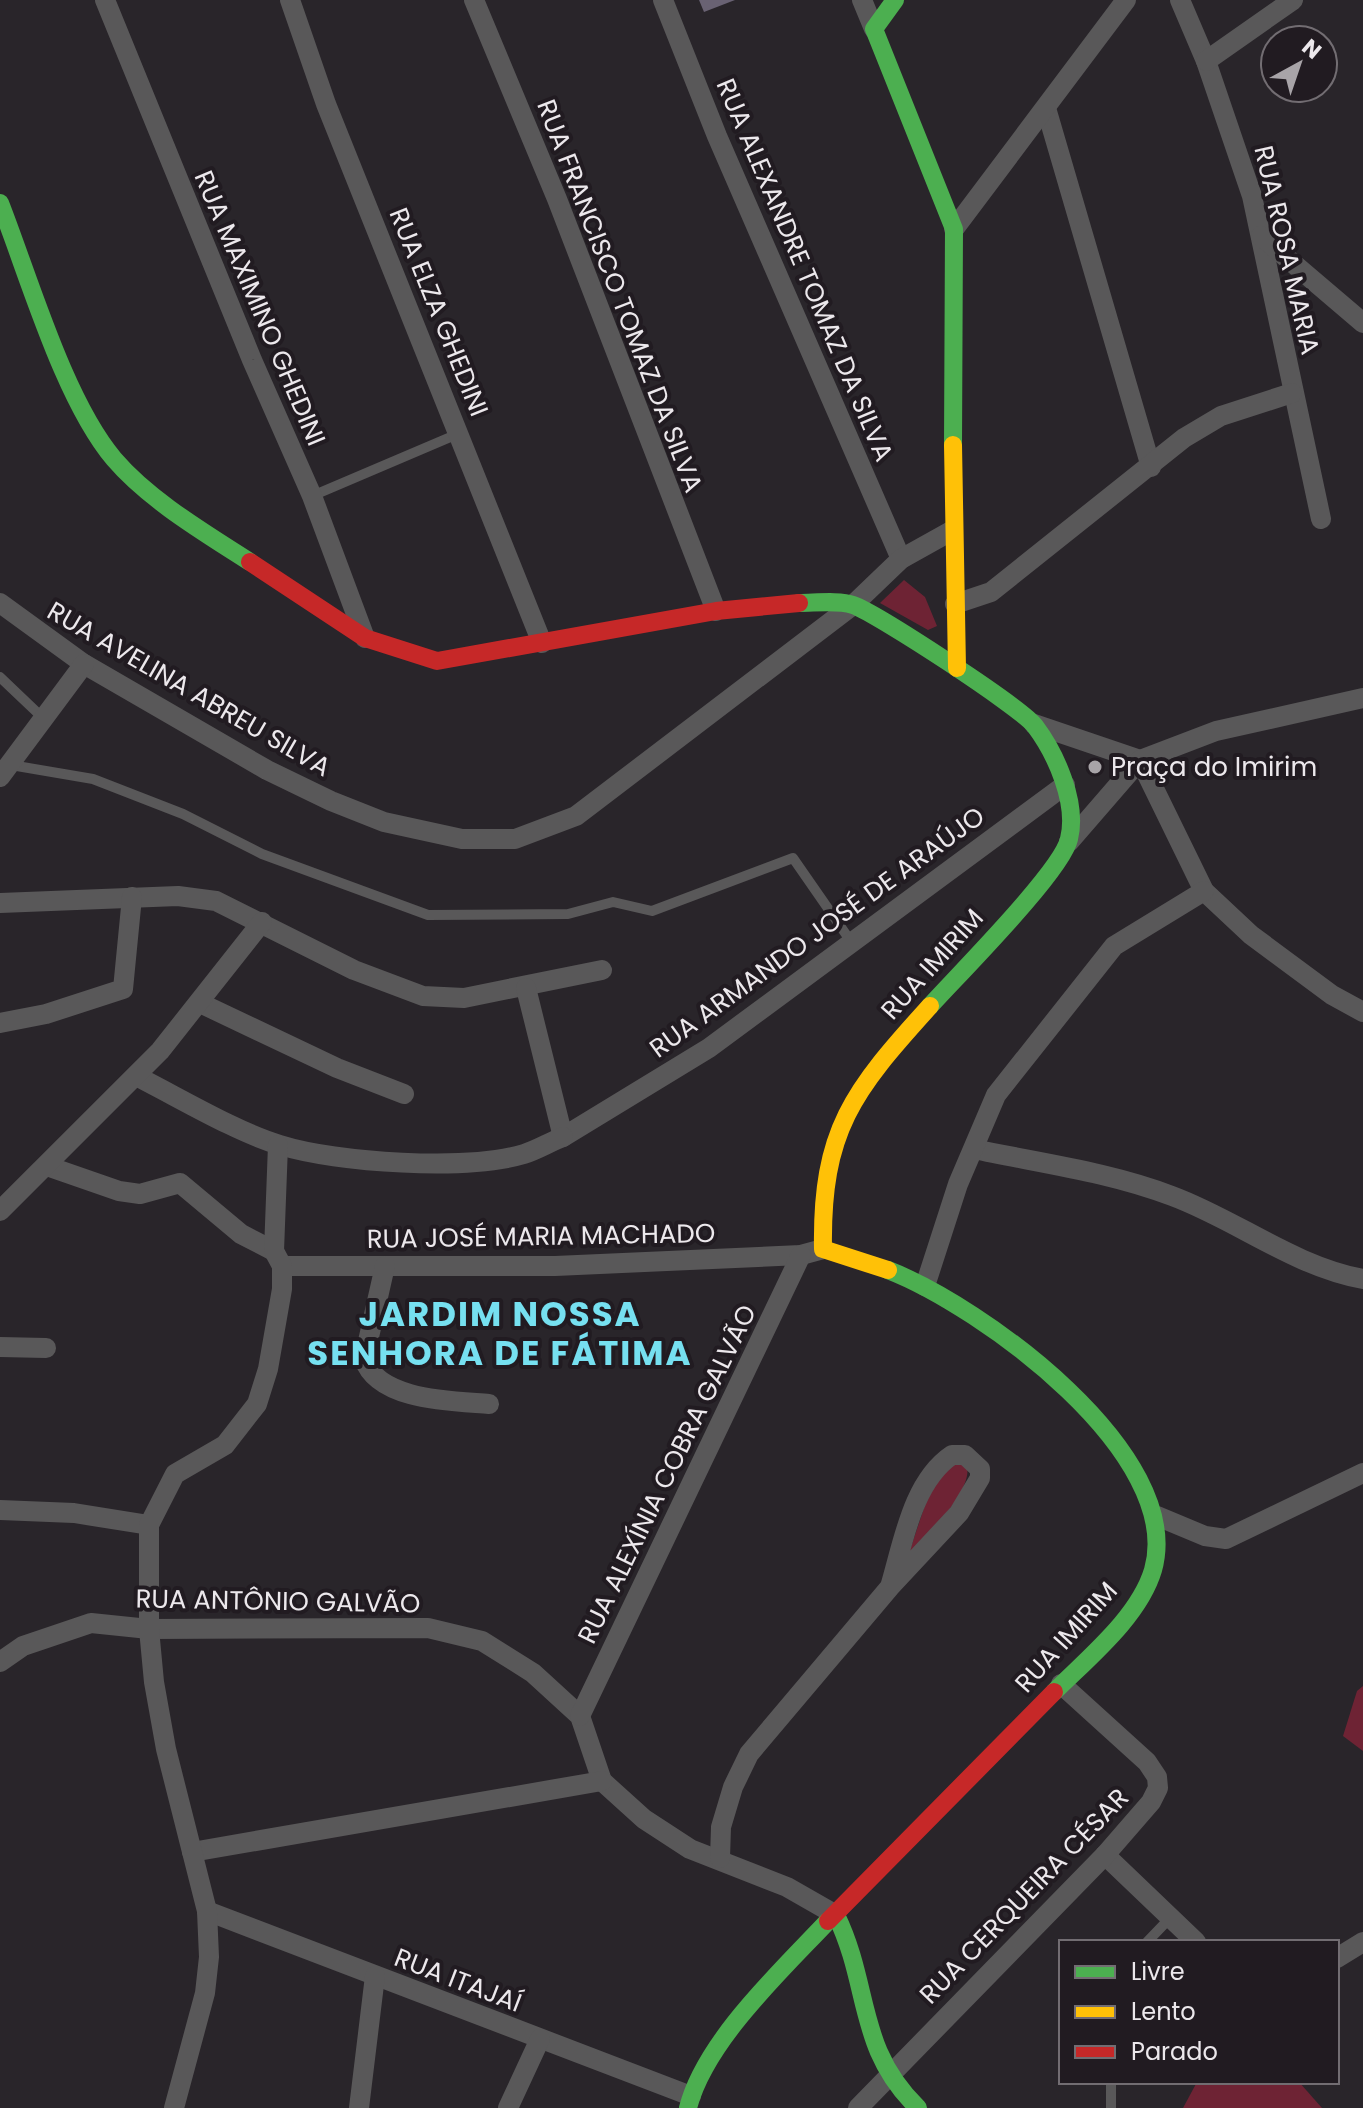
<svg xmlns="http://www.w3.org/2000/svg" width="1363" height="2108" font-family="Poppins,sans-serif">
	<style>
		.green { fill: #6e2334 }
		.building { fill: #696273 }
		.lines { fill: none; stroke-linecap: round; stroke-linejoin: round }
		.lane { stroke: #595859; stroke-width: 10 }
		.street { stroke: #595859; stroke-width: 20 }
		.fast { stroke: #4caf50; stroke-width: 18 }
		.slow { stroke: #ffc107; stroke-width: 18 }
		.jam { stroke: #c62828; stroke-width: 18 }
		.poi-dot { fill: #a8a4a8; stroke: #211b21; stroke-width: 3 }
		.labels { text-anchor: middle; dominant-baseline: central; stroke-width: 8; stroke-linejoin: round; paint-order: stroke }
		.street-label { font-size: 26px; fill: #ece8ec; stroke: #211b21 }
		.poi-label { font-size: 26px; fill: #ece8ec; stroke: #211b21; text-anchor: start }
		.district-label { font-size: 34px; font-weight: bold; letter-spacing: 2px; fill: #76e0f0; stroke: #211b21 }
	</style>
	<rect width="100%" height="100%" fill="#29252a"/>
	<g class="green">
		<path d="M904 580 925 597 937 626 928 630 880 603Z"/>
		<path d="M954 1461 967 1466C973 1492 924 1538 907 1559L932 1484Z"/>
		<path d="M1363 1686V1751L1343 1736 1357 1691Z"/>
		<path d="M1197 2082H1299L1322 2108H1183Z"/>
	</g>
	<path class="building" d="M699 0H735L704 12Z"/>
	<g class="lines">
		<g class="lane">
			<path d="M312 496 460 433"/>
			<path d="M0 677 44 719"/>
			<path d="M11 765 93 779 183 814 262 854 428 915 568 914 613 902 652 911 793 858 852 943"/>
			<path d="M1147 1942 1170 1918"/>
			<path d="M1111 2108V2082"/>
		</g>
		<g class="street">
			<path d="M105 0 252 360 312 496 365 638"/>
			<path d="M290 0 326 104 542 643"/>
			<path d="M474 0 557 199 716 611"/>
			<path d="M663 0 717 136 901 559"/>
			<path d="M862 0 874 29"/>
			<path d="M1180 0 1206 61 1252 196 1321 519"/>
			<path d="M1206 61 1293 0"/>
			<path d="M1046 108 1151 467"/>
			<path d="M954 229 1126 0"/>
			<path d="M1261 236 1363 323"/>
			<path d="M0 603 84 664 267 770 331 801 384 822 462 839H515L576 816 853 605 901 559 953 530"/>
			<path d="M955 604 991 592 1184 438 1221 416 1292 393"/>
			<path d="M1034 724 1140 760"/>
			<path d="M1140 760 1204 891 1251 935 1332 995 1363 1012"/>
			<path d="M0 777 84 664"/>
			<path d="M1069 842 1140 760 1216 731 1363 698"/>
			<path d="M0 903 178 896 216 901 354 970 423 996 464 998 602 970"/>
			<path d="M526 988 563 1137 709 1048 1065 785"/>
			<path d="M200 1003 337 1068 404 1094"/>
			<path d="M0 1023 46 1014 123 989 132 897"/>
			<path d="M136 1076C178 1097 236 1132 280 1145 337 1163 467 1171 524 1154 537 1150 550 1142 563 1137"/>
			<path d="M974 1149C1039 1163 1110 1172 1172 1196 1237 1220 1293 1266 1363 1279"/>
			<path d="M47 1166 119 1191 140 1194 180 1183 241 1234 274 1251"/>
			<path d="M0 1211 160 1051 262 922"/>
			<path d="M282 1266H555L801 1255 823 1249"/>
			<path d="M385 1266 364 1359C378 1401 453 1401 489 1404"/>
			<path d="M925 1286 958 1184 996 1095 1114 946 1204 891"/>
			<path d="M0 1347 46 1348"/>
			<path d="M0 1510 74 1513 149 1525"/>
			<path d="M1157 1516 1205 1536 1226 1539 1363 1473"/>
			<path d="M0 1662 23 1646 91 1623 149 1629 428 1628 482 1641 533 1673 580 1716 602 1781 644 1819 690 1849 787 1887 836 1915"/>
			<path d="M580 1716 801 1255"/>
			<path d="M192 1852 602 1781"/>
			<path d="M1105 1855 1196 1942"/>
			<path d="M720 1858 721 1827 733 1787 749 1754 890 1587 959 1513 980 1478V1469L965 1455H952C912 1482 903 1544 890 1587"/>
			<path d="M207 1911 691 2096"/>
			<path d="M1337 1958 1363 1942"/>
			<path d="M174 2108 205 1993 209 1957 207 1911 166 1749 154 1682 149 1629V1525L175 1474 225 1445 257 1404 268 1369 282 1289V1266L274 1251 278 1145"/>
			<path d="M359 2108 375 1976"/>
			<path d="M508 2108 540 2039"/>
			<path d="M858 2108 1105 1855 1151 1802 1158 1788 1157 1777 1147 1762 1061 1684"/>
		</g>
		<g class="fast">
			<path d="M895 0 874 29 954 229 953 445"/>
			<path d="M0 203C29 277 64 400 114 459 149 500 205 533 250 562"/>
			<path d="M799 603C815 603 839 600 853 605 876 613 1022 708 1035 726 1056 754 1078 803 1069 839 1062 871 957 976 930 1006"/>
			<path d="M888 1270C981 1306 1186 1454 1153 1570 1139 1617 1088 1658 1054 1692"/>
			<path d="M836 1915C871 1987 856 2048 918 2108"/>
			<path d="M688 2108C705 2041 782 1970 828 1921"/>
		</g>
		<g class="slow">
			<path d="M953 445 957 668"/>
			<path d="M888 1270 823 1249C821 1130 853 1091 930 1006"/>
		</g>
		<g class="jam">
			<path d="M250 562 365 638 437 661 716 611 799 603"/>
			<path d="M828 1921 1054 1692"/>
		</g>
	</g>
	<circle class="poi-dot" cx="1095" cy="767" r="8"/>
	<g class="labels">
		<g class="street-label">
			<text transform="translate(1287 250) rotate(77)">RUA ROSA MARIA</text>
			<text transform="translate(805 270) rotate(67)">RUA ALEXANDRE TOMAZ DA SILVA</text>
			<text transform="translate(620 296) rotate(69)">RUA FRANCISCO TOMAZ DA SILVA</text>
			<text transform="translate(260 308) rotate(67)">RUA MAXIMINO GHEDINI</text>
			<text transform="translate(439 312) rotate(68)">RUA ELZA GHEDINI</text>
			<text transform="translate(189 689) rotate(30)">RUA AVELINA ABREU SILVA</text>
			<text transform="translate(817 932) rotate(-36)">RUA ARMANDO JOSÉ DE ARAÚJO</text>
			<text transform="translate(932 964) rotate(-48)">RUA IMIRIM</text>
			<text transform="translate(541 1236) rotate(-1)">RUA JOSÉ MARIA MACHADO</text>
			<text transform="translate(667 1474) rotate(-64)">RUA ALEXÍNIA COBRA GALVÃO</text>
			<text transform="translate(278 1601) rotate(1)">RUA ANTÔNIO GALVÃO</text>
			<text transform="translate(1066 1637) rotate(-48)">RUA IMIRIM</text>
			<text transform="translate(1024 1896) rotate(-46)">RUA CERQUEIRA CÉSAR</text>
			<text transform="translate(458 1980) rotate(21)">RUA ITAJAÍ</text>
		</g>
		<g class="poi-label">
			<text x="1111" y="767">Praça do Imirim</text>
		</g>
		<g class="district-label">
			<text x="500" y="1314">JARDIM NOSSA<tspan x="500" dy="39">SENHORA DE FÁTIMA</tspan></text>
		</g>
	</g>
	<rect x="1059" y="1940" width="280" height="144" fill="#211b21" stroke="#726d72" stroke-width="2"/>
	<rect x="1075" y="1966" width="40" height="12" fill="#4caf50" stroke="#726d72" stroke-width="2"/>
	<text x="1131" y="1980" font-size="24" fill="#ece8ec">Livre</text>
	<rect x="1075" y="2006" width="40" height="12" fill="#ffc107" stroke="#726d72" stroke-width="2"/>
	<text x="1131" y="2020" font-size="24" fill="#ece8ec">Lento</text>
	<rect x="1075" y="2046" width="40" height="12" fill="#c62828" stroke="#726d72" stroke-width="2"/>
	<text x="1131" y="2060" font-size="24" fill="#ece8ec">Parado</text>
	<g transform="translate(1299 64) rotate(40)"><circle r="38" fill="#211b21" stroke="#726d72" stroke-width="2"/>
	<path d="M0-6L14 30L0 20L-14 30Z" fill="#a8a4a8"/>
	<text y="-12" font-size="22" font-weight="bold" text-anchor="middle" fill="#ece8ec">N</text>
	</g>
</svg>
